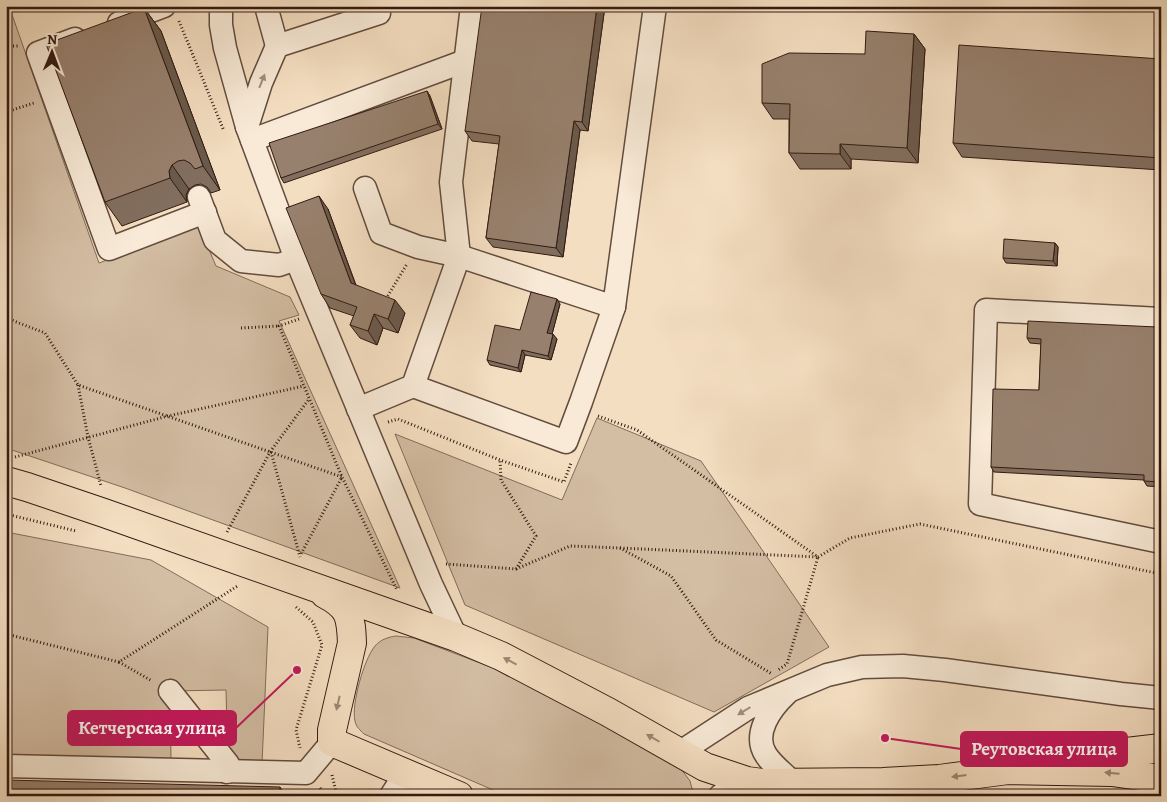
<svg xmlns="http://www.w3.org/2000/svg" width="1167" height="802" font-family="Alegreya,serif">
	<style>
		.green { fill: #d3bda3; stroke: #826c5a }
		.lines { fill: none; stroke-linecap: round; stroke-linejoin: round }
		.minor-casing { stroke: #624c3e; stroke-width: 25 }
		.major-casing { stroke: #321b12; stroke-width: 30 }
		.path { stroke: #321b12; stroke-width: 3; stroke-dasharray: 1 2.5; stroke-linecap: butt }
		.minor { stroke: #f8ead7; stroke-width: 22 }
		.major { stroke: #f4dec1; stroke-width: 28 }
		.wall { fill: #826e5e; stroke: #321b12 }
		.shaded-wall { fill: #6a5a4c; stroke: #321b12 }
		.building { fill: #97806d; stroke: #321b12 }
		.oneway { fill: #9f8d7e }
		.oneway2 { fill: #9d8672 }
		.leader { fill: none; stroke: #c2185b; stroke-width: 2 }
		.callout-dot { fill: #c2185b; stroke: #f8ead7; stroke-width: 2 }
		.callout { fill: #c2185b; stroke: #c2185b; stroke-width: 2 }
		.callout-label { font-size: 19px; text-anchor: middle; font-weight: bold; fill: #fff }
	</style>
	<rect width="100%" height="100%" fill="#f4dec1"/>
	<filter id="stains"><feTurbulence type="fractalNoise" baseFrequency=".004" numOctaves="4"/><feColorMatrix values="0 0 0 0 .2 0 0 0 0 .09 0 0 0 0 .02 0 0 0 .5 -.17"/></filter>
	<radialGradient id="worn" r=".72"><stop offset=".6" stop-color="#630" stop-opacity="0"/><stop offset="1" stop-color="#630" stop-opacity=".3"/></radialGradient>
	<g class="green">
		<path d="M6 6H9L99 263 199 226 216 266 290 297 299 315 279 321 400 588 125 488 6 448Z"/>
		<path d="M597 418 701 461 829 647 714 712 465 605 395 434 562 500Z"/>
		<path d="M6 532 151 560 268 627 262 764H228L226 690 170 691 171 762 6 758Z"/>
		<path d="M396 636 414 638 496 669 630 732 681 769 690 781 694 796H507L364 734C360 730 356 727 355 721 351 705 364 659 375 646 381 639 389 637 396 636Z"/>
	</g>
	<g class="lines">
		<g class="minor-casing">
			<g id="minor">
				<path d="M221 6V25L225 48 247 127 296 259 431 584 456 637"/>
				<path d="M266 6 277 46"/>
				<path d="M119 23 164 6"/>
				<path d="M75 39 38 53 109 249 205 212"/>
				<path d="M247 127 261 83 277 46 379 13 377 6"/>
				<path d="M252 140 465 61"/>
				<path d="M365 188 381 233 418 247 459 256 451 182 472 6"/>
				<path d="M199 197 215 240 241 261 279 265 296 259"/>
				<path d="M1161 319 986 310 980 504 1161 542"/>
				<path d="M413 386 566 442 581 402 614 307"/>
				<path d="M358 409 413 386 459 256 614 307 655 6"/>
				<path d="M170 691 228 764 227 772"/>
				<path d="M786 694C771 708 752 734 766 755 773 766 785 774 793 783"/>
				<path d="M679 753 748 708 827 675 862 667 903 666 945 670 1121 694 1161 698"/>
				<path d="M6 766 306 773 332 742"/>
				<path d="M391 796 405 774"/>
				<path d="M720 796C732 786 743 783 758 783"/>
			</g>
		</g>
		<g class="major-casing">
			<g id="major">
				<path d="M6 481 27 487 104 513 456 637 501 656 608 712 705 767 747 781 762 783 883 782 939 779 1008 770 1112 772 1161 779"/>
				<path d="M325 594C350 607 351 617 352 643L332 730V742L459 796"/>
				<path d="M1075 758 1161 748"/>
			</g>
		</g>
		<g class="path">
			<path d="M179 21 224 131"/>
			<path d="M6 46H18"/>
			<path d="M6 112 34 103"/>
			<path d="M6 268 8 276 6 282"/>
			<path d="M386 299 407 264"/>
			<path d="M6 318 45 333 78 385 342 477 300 556"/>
			<path d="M299 319 279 326 342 477 397 590"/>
			<path d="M241 328 279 326"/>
			<path d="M78 385 88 437 101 486"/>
			<path d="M598 416 637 430 818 557 850 538 920 524 1161 574"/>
			<path d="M388 422 398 419 500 460 564 482 571 463"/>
			<path d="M271 452 300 557"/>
			<path d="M15 457 168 416 304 386"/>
			<path d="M6 514 76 531"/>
			<path d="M227 532 270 452 309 399"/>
			<path d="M620 548 818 557 787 664 778 670"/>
			<path d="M446 564 516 569 536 536 501 480 500 460"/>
			<path d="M516 569 570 546 620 548 671 576 716 640 772 674"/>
			<path d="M296 607 313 622 322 645 296 730 300 748"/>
			<path d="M6 634 119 662 239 585"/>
			<path d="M119 662 152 681"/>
			<path d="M332 775 337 796"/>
			<path d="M320 788 326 796"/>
		</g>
		<use href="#minor" class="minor"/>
		<use href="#major" class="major"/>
	</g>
	<g class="wall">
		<path d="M605 6 588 131 580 130 563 257 493 247 486 238 499 144 472 141 465 131Z"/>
		<path d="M144 8 161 31 220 190 211 193 207 187 201 184 195 185 189 189 186 195 187 202 122 226 105 202Z"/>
		<path d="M914 34 925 49 918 163 851 159V169H800L789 153V119H773L762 103 865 54Z"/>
		<path d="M1161 59V170L962 157 953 143Z"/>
		<path d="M427 91 430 96 442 129 284 183 281 178Z"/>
		<path d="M328 209 356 285 405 313 398 333 383 328 377 345 360 338 350 325 354 316 330 308 321 294Z"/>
		<path d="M1055 243 1058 247 1057 266 1006 263 1003 258Z"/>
		<path d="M560 304 552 334 557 339 551 360 525 355 521 372 490 365 487 360 520 330Z"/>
		<path d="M1157 327H1161V487L1147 486 1144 481V480L994 472 991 467 1039 390 1041 344 1030 343 1027 338Z"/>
	</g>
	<g class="shaded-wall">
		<path d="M597 6H605L588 131 582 122Z"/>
		<path d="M144 8 161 31 220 190 203 166Z"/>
		<path d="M914 34 925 49 918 163 907 148Z"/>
		<path d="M427 91 430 96 442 129 438 124Z"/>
		<path d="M574 121 580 130 563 257 556 248Z"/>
		<path d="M840 144 851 159V169L840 154Z"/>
		<path d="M172 165 189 189 186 195 187 202 170 178 169 171Z"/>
		<path d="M319 196 328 209 360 297 351 283Z"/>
		<path d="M1055 243 1058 247 1057 266 1053 261Z"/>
		<path d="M557 299 560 304 551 338 547 333Z"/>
		<path d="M395 300 405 313 398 333 388 319Z"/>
		<path d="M374 314 383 328 377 345 368 331Z"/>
		<path d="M553 334 557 339 551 360 548 356Z"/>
		<path d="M522 350 525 355 521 372 518 368Z"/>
		<path d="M280 787 286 796H279Z"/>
	</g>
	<g class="building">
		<path d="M482 6H597L582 122 574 121 556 248 486 238 500 136 465 131Z"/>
		<path d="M144 8 203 166 195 169 190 163 184 160 178 161 172 165 169 171 170 178 105 202 46 44Z"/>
		<path d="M866 31 914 34 907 148 840 144V154L789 153 790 104 762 103V64L789 53 865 54Z"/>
		<path d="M959 45 1161 59V158L953 143Z"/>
		<path d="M427 91 438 124 281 178 269 143Z"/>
		<path d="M319 196 351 283 395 300 388 319 374 314 368 331 350 325 357 307 321 294 286 208Z"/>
		<path d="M1004 239 1055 243 1053 261 1003 258Z"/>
		<path d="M531 292 557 299 547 333 553 334 548 356 522 350 518 368 487 360 495 325 520 330Z"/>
		<path d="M1028 321 1157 327H1161V482L1144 481V475L991 467 993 389 1039 390 1041 339 1027 338Z"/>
		<path d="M6 780 280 787 279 796H6Z"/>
	</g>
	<defs><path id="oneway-solid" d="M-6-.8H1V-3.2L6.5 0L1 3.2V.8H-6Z" transform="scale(1.25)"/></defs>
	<g class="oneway">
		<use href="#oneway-solid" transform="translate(262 81) rotate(-68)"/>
		<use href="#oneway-solid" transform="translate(744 711) rotate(149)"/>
	</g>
	<g class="oneway2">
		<use href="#oneway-solid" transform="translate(510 661) rotate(-152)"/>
		<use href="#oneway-solid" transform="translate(338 703) rotate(103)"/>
		<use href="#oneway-solid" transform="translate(653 738) rotate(-150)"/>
		<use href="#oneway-solid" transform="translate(1112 773) rotate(-175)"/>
		<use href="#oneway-solid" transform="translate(959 776) rotate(173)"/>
	</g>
	<path class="leader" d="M297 670L236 728M885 738L961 749"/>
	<g class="callout-dot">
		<circle cx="297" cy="670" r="5"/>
		<circle cx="885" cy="738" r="5"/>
	</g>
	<g class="callout">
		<rect x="68" y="711" width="168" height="34" rx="5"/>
		<rect x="961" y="732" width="166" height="34" rx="5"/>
	</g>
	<g class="callout-label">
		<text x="152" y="734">Кетчерская улица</text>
		<text x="1044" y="755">Реутовская улица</text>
	</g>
	<rect width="1167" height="802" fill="none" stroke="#f4dec1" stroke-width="25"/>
	<rect x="8" y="8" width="1152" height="787" fill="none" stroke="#321b12" stroke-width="2.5"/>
	<rect x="12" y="12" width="1142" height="777" fill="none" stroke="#321b12"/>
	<g transform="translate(52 52) rotate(1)" stroke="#f8ead7" stroke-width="4" paint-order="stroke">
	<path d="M0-4L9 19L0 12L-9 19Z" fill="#321b12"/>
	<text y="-8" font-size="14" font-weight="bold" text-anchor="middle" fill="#321b12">N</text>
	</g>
	<rect width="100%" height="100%" filter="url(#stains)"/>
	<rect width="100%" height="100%" fill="url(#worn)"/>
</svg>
